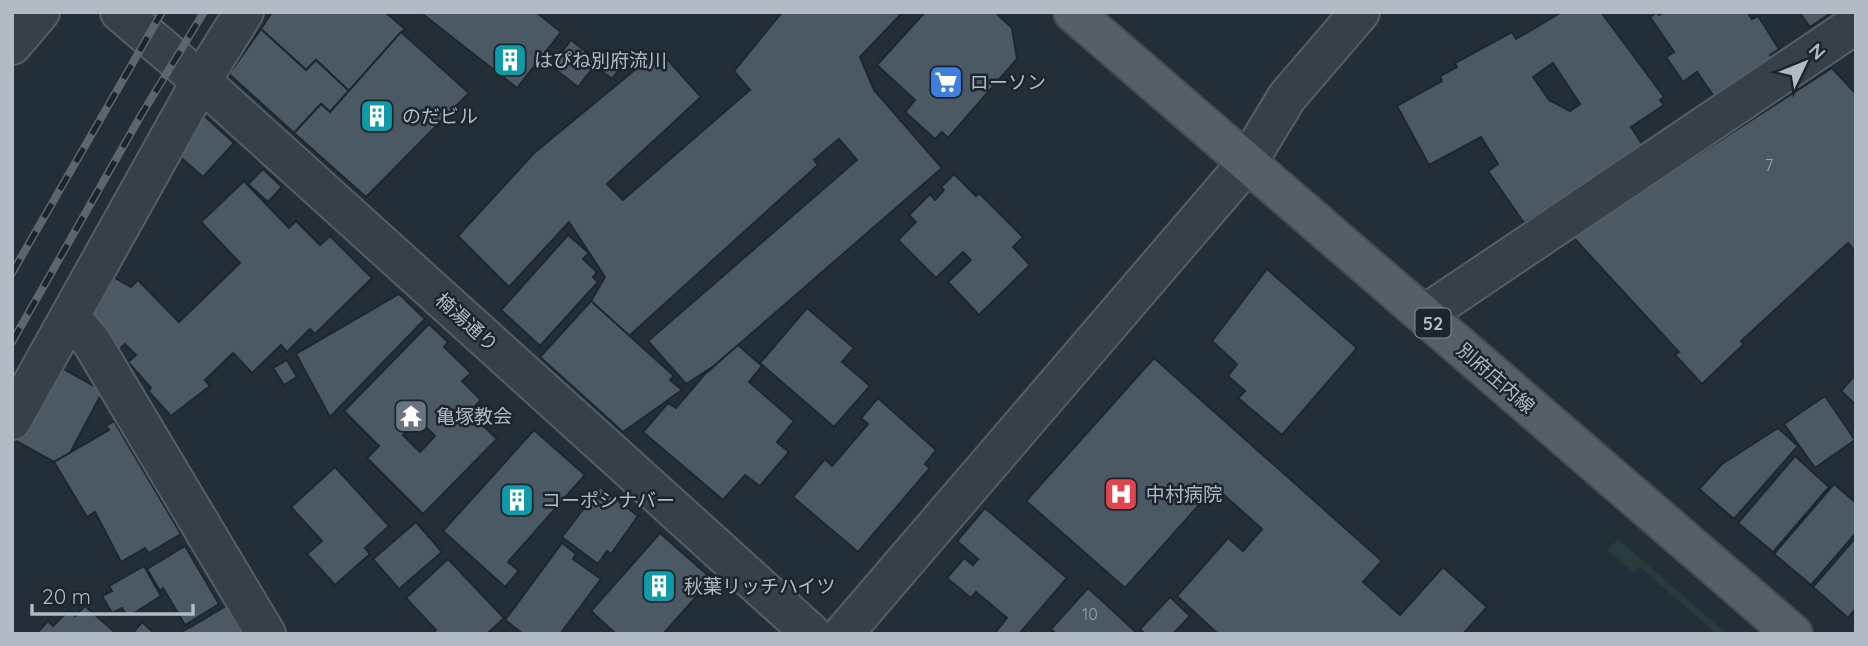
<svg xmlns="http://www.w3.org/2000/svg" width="1868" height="646" font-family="Quicksand,'Noto Sans JP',sans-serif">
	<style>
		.green { fill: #283d3b }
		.building { fill: #4b5964; stroke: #1d272f; stroke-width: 2; fill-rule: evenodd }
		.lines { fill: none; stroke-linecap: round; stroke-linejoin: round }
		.minor-casing { stroke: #545e66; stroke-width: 42 }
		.major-casing { stroke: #424c55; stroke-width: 42 }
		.minor { stroke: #364048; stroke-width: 38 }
		.major { stroke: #545f68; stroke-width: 38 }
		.rail-casing { stroke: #5a6771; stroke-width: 8 }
		.rail { stroke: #1c252d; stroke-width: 5; stroke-dasharray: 16; stroke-linecap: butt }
		.labels { text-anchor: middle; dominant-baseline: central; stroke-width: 5; stroke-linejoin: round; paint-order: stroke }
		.number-label { font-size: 16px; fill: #98a2ad }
		.shield { fill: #1c252d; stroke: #848e97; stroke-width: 2 }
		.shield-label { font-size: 18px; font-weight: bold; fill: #b1bbc5 }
		.poi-label { font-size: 19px; fill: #b1bbc5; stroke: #1c252d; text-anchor: start }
		.street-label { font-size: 19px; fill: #b1bbc5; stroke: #1c252d }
	</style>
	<rect width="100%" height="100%" fill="#232f38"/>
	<path class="green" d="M1618 539 1727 634H1717L1640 567 1634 573 1608 550Z"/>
	<g class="building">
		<path d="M272 12H385L405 29 349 91 316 60 306 70 261 29Z"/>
		<path d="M420 12H536L561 32 517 88Z"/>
		<path d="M782 12H903L860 57 874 90 942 168 714 366 686 384 648 341 857 160 839 139 814 160 818 165 629 336 591 301 605 277 569 222 509 287 458 236 534 153 659 50 701 97 607 184 623 200 750 90 734 71Z"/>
		<path d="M925 12H995L1012 28 1017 59 948 138 942 132 935 139 905 112 915 100 877 65Z"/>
		<path d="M1562 12H1601L1664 97 1660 100 1664 105 1631 127 1644 147 1524 223 1488 171 1498 164 1481 137 1429 165 1397 106 1442 81 1440 76 1457 67 1455 63 1512 32 1516 39ZM1553 63 1580 104 1570 111 1549 100 1533 77Z"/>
		<path d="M1657 12 1659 15 1665 12H1747L1752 19 1758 16 1779 49 1770 55 1774 63 1717 101 1697 72 1683 82 1666 57 1674 52 1650 17Z"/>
		<path d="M1799 12H1832L1810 27Z"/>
		<path d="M261 29 306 70 316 60 349 91 330 112 321 104 294 133 229 74Z"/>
		<path d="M401 32 469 93 366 197 294 133 321 104 330 112Z"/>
		<path d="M571 40 598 61 578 87 551 66Z"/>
		<path d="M608 56 621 67 612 79 598 68Z"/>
		<path d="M1832 68 1856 94V252L1848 243 1741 341 1744 344 1702 384 1675 355 1679 352 1572 236Z"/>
		<path d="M200 112 234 143 203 177 177 154Z"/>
		<path d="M263 169 282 187 268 202 248 184Z"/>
		<path d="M954 174 976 196 979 193 1023 237 1013 247 1030 265 979 315 948 282 971 260 963 252 936 278 898 240 916 222 909 215 930 194 935 200 944 190 941 187Z"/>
		<path d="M244 181 289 228 296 221 320 245 330 236 372 278 315 334 310 329 287 352 281 345 252 373 233 353 205 380 210 386 171 416 148 391 151 388 128 362 136 355 125 344 116 352 90 314 108 274 131 287 138 280 179 322 240 263 201 222Z"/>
		<path d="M568 235 589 253 583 259 597 272 593 277 598 282 540 346 501 310Z"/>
		<path d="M1267 269 1357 348 1282 435 1238 398 1245 391 1228 376 1237 364 1212 341Z"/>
		<path d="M399 294 425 319 330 417 296 354Z"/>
		<path d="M591 301 674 376 670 380 682 390 623 432 540 357Z"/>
		<path d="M807 308 854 348 842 362 870 386 834 427 760 363Z"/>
		<path d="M429 324 448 342 444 347 471 373 462 381 481 400 469 412 497 439 423 514 367 458 379 446 344 411ZM418 419 435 436 420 452 403 435Z"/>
		<path d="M738 345 762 366 749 382 794 421 777 442 789 452 760 486 745 475 723 500 643 432 668 403 676 408 704 375Z"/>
		<path d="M1154 358 1382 561 1363 582 1400 615 1443 567 1487 607 1463 634H1218L1177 596 1228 538 1243 551 1262 529 1215 487 1125 588 1026 501Z"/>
		<path d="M287 360 297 377 284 385 273 368Z"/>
		<path d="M58 366 103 391 70 453 54 462 16 441Z"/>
		<path d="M1856 374V405L1841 391Z"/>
		<path d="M1825 396 1855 440 1815 468 1784 424Z"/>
		<path d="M878 398 936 450 925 464 930 468 858 552 793 497 825 459 832 466 868 424 861 418Z"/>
		<path d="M114 421 181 534 149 553 145 548 121 562 95 512 87 517 54 462 109 430 106 426Z"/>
		<path d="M1778 428 1798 446 1734 519 1699 489 1722 464Z"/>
		<path d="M534 430 585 475 508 562 519 571 505 587 443 531Z"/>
		<path d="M1795 456 1829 487 1773 552 1738 523Z"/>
		<path d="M335 467 389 526 365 548 370 554 335 585 307 554 322 541 291 507Z"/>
		<path d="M1834 484 1856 503V533L1811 585 1774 554Z"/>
		<path d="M600 487 638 516 611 554 607 551 598 564 562 537Z"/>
		<path d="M985 508 1067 578 1019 634H994L1007 618 976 592 971 598 947 578 964 558 973 565 978 559 957 541Z"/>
		<path d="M416 522 442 552 399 589 373 559Z"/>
		<path d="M660 533 712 579 663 634H616L591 611Z"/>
		<path d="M1856 537V608L1848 618 1813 587Z"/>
		<path d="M562 543 576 554 573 559 601 579 560 634H523L505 620Z"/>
		<path d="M185 546 219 604 185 625 163 588 160 591 147 569Z"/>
		<path d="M448 559 504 618 487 634H432L436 630 406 598Z"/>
		<path d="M144 566 161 596 128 617 122 608 112 613 102 596 112 591 109 586Z"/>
		<path d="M1088 588 1099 598 1138 634H1056L1051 629Z"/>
		<path d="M1170 597 1190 616 1173 634H1145L1140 629Z"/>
		<path d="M231 603 249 634H178L194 625Z"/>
		<path d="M85 606 117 634H36L48 621 53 626 69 610 75 616Z"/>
		<path d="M142 622 155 634H132Z"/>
	</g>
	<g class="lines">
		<g class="minor-casing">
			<g id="minor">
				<path d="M120 12 201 81 812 634"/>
				<path d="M12 45 40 12"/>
				<path d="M1424 315 1856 24"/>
				<path d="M70 317 91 341 266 634"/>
				<path d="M12 420 201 81 244 12"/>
				<path d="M843 634 1247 163 1287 97 1360 12"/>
			</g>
		</g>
		<g class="major-casing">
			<path id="major" d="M1073 12 1793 634"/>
		</g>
		<use href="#minor" class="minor"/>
		<use href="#major" class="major"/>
		<g class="rail-casing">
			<g id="rail">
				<path d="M12 273 162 12"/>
				<path d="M12 342 140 117 204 12"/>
			</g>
		</g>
		<use href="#rail" class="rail"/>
	</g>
	<defs>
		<g id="building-square" transform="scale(1.75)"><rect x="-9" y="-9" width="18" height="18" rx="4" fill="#0f9aa8" stroke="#1c252d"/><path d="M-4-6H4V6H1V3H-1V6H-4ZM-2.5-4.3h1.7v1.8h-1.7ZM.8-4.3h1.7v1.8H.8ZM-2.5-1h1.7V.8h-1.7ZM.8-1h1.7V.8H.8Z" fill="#fff"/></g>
		<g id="supermarket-square" transform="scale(1.75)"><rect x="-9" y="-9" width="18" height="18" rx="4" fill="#3f7fe0" stroke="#1c252d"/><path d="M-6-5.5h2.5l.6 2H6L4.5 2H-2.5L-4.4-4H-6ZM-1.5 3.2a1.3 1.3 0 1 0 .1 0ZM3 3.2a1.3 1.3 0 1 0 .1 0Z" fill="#fff"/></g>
		<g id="temple-square" transform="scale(1.75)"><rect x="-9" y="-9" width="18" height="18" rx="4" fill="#6b7280" stroke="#1c252d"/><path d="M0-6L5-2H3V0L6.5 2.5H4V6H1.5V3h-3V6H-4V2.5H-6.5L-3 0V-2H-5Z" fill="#fff"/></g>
		<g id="hospital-square" transform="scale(1.75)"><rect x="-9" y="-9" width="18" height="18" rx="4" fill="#e0444e" stroke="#1c252d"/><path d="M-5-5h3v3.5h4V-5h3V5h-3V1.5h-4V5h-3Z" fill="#fff"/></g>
	</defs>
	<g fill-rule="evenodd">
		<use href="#building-square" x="510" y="60"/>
		<use href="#supermarket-square" x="946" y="82"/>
		<use href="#building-square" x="377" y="116"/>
		<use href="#temple-square" x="411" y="416"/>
		<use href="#hospital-square" x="1121" y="494"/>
		<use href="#building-square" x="517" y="500"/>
		<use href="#building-square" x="659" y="586"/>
	</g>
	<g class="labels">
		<g class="number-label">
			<text x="1769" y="165">7</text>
			<text x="1090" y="614">10</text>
		</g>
		<rect class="shield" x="1415.5" y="308.5" width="35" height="29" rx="5"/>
		<g class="shield-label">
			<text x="1433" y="323">52</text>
		</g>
		<g class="poi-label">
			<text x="534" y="60">はぴね別府流川</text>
			<text x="970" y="82">ローソン</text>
			<text x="402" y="116">のだビル</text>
			<text x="436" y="416">亀塚教会</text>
			<text x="1146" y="494">中村病院</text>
			<text x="542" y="500">コーポシナバー</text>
			<text x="684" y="586">秋葉リッチハイツ</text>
		</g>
		<g class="street-label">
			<text transform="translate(467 322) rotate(42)">楠湯通り</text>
			<text transform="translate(1496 378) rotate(41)">別府庄内線</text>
		</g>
	</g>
	<rect width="1868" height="646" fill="none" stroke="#b1bbc5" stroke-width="28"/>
	<g transform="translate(1805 63) rotate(47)" stroke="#1c252d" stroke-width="5" paint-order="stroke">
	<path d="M0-5L12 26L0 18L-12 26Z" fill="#b1bbc5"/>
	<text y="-10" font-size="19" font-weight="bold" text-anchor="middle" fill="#b1bbc5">N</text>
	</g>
	<path d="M32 604v10h161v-10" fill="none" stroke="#b1bbc5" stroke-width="3.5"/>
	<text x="42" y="604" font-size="21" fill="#b1bbc5" stroke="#1c252d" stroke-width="5" paint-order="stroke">20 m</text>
</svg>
